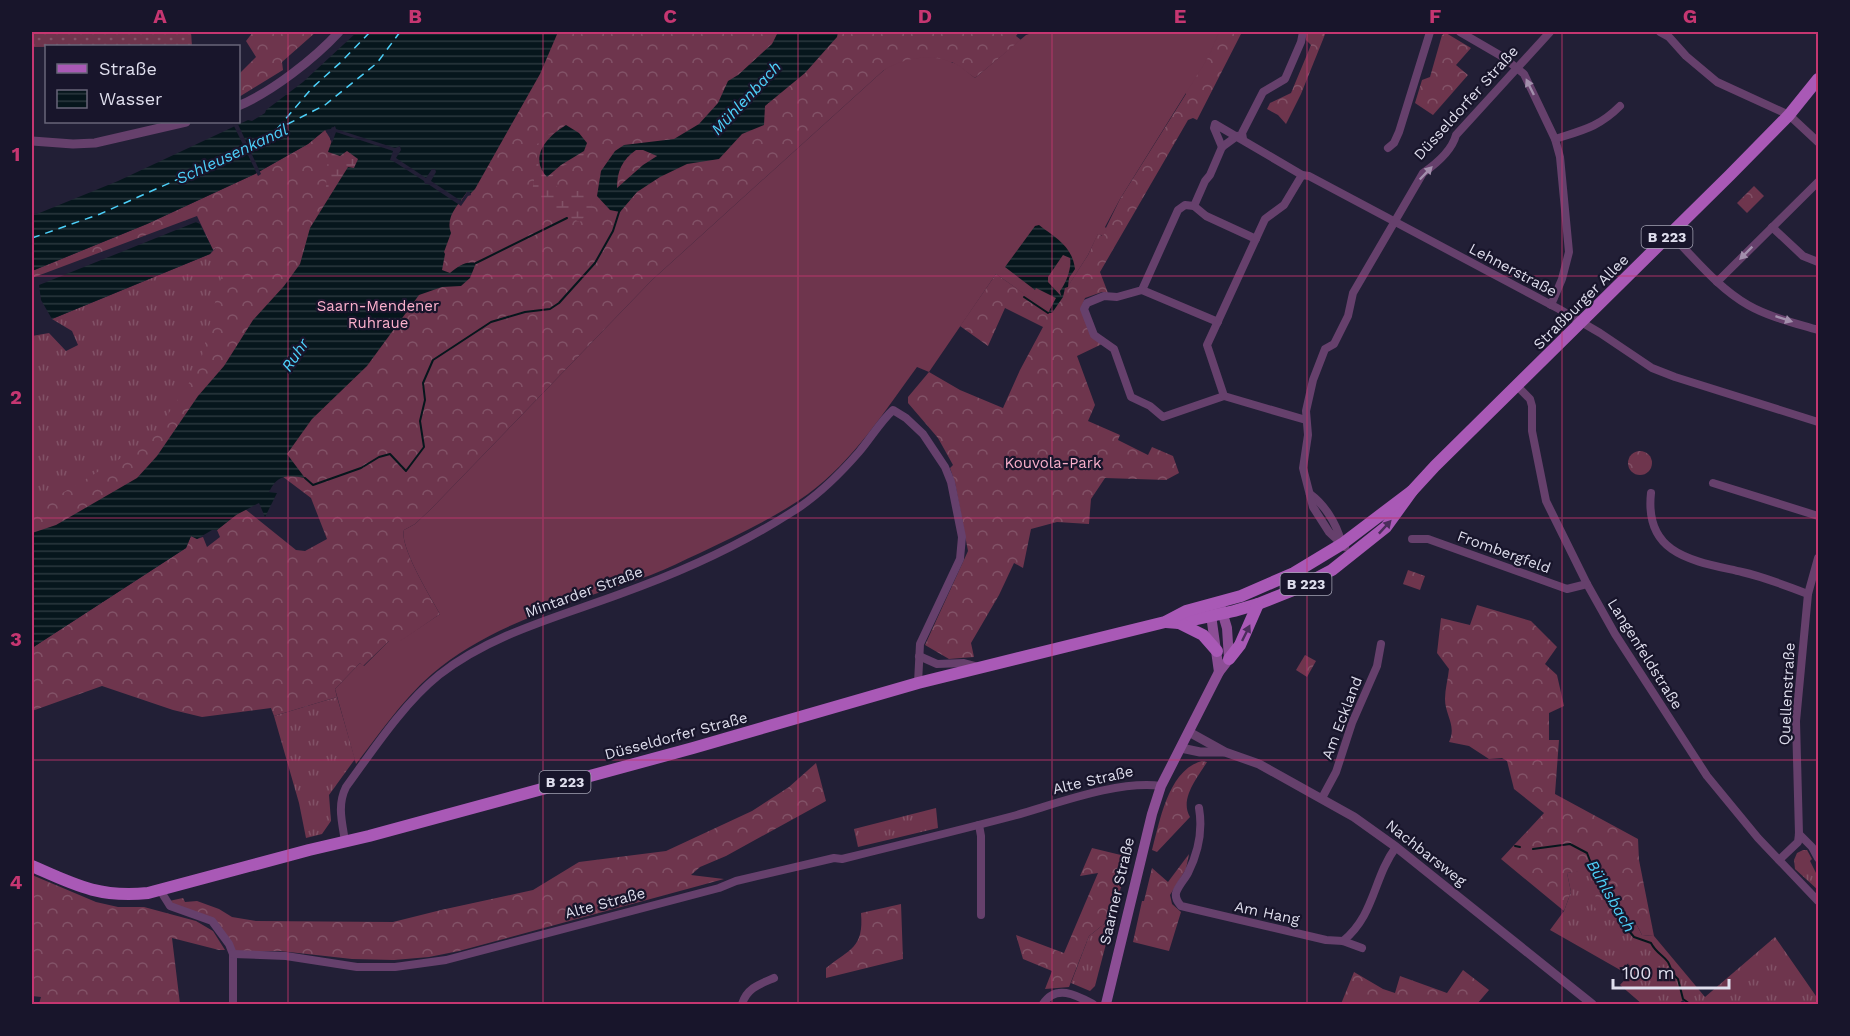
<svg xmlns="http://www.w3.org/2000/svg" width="1850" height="1036" font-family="'Work Sans',sans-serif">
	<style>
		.grass { fill: url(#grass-tufts) }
		.forest { fill: url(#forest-crowns) }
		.wetland { fill: url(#wetland-marsh) }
		.garden { fill: url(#garden-dots) }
		.pitch { fill: #6e354d }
		.water { fill: url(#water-rules); fill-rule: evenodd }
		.pier { fill: #221f36 }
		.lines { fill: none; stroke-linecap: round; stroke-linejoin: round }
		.stream { stroke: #06161c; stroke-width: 2 }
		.ferry { stroke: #4dd0f9; stroke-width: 1.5; stroke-dasharray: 8 6; stroke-linecap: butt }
		.minor { stroke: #66406c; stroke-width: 8 }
		.tertiary { stroke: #66406c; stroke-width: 9 }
		.secondary { stroke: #8c4e95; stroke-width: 10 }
		.primary { stroke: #a959b6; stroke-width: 12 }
		.oneway { fill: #a28fac }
		.oneway2 { fill: #4b2d5c }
		.grid { fill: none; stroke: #c63671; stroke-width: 1.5; stroke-opacity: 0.55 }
		.labels { text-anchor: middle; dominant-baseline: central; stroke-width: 4.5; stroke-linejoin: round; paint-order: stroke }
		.shield { fill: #18152b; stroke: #a3a2b3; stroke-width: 1.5 }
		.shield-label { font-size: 14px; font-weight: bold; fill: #dfdeed }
		.street-label { font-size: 15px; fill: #dfdeed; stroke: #18152b }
		.park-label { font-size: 15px; fill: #fbb0cc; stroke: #18152b }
		.water-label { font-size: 16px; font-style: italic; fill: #4dd0f9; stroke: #18152b }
		.neatline { fill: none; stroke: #c63671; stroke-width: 2 }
		.grid-label { font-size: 20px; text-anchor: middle; font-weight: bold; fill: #c63671 }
	</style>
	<defs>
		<pattern id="grass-tufts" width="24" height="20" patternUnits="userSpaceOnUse" patternTransform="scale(1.5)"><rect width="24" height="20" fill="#6e354d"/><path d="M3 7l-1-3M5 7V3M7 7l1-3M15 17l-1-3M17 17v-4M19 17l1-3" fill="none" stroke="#825267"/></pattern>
		<pattern id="forest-crowns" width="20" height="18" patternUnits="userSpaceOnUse" patternTransform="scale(1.5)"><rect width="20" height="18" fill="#6e354d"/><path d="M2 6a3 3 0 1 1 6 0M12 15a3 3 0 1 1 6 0" fill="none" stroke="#825267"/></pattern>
		<pattern id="wetland-marsh" width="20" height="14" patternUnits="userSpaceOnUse" patternTransform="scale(1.5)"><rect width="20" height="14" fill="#6e354d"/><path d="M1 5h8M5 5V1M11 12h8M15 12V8" fill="none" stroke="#825267"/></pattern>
		<pattern id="garden-dots" width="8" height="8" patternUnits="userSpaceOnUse" patternTransform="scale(1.5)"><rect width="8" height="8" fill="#6e354d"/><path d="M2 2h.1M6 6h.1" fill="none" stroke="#825267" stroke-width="1.8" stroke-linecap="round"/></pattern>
		<pattern id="water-rules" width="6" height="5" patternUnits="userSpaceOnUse" patternTransform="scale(1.5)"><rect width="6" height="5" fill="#06161c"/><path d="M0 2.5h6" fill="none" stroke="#2a373d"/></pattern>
	</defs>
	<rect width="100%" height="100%" fill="#221f36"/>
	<g class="grass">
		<path d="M256 205 265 244 157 456 32 533V336L49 333 66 351 78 345 72 331 52 319 210 254Z"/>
		<path d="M337 697 355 759 329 795 331 821 322 834 306 838 299 803 274 716Z"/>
		<path d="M936 808 938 828 858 847 854 829Z"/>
		<path d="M1803 850H1807L1812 859 1810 861 1818 877V890L1795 869 1794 860 1797 853Z"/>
		<path d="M1584 870 1626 915 1633 918 1642 935 1654 936 1705 997 1775 937 1818 999V1004H1687L1683 1000 1678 1004H1642L1620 985 1629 975 1550 930 1564 911 1571 892 1567 873Z"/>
		<path d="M1113 917 1095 986 1090 991 1071 983 1089 936Z"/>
	</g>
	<g class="forest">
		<path d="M253 32H316L282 62 283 70 239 97V74L256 57 246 41Z"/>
		<path d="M456 32H1019L1016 36 1021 40 975 78 952 62 884 70 652 280 431 509 415 524 404 530C399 546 431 598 440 614L400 642 389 641 363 666 360 663 335 689 337 697 274 716 271 708 202 717 173 710 102 686 32 711V648L186 548 191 536 197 539 203 537 207 547 220 537 217 530 236 515 245 509 296 550 305 551 327 539 311 498 238 443 32 589V511L150 441 199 368 223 270 216 248 213 250 197 216 32 278V271L147 224 255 174 308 144 325 130 331 140Z"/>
		<path d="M1163 32H1242L1197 120 1193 118 1188 120 1100 272 1108 293 1102 292 1085 298 1081 308 1102 344 1077 356 1095 405 1088 421 1120 435 1118 440 1148 455 1152 447 1173 456 1179 473 1166 480 1105 478 1091 499 1089 524 1057 522 1031 529 1023 568 1014 563 999 595 971 643 974 657 949 659 925 645 968 551 955 483 950 468 953 465 938 438 908 403V397L929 372 960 390 1003 408 1020 370 1043 327 1005 308 988 346 960 326 996 274 1051 312 1088 255 1098 233 1102 236 1120 199 1186 94Z"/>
		<path d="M1307 32H1326L1301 94 1286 124 1278 115 1267 109 1270 103 1291 93 1311 45 1306 40Z"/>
		<path d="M1446 33 1471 48 1456 65 1468 75 1433 115 1415 103 1422 80 1430 77 1442 35Z"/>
		<path d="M1754 186 1764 196 1747 213 1737 203Z"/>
		<circle cx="1640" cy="463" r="12"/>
		<path d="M1408 570 1425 576 1420 590 1403 584Z"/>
		<path d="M1477 605 1531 621 1557 647 1545 664 1557 675 1564 706 1549 713V740H1559L1555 794 1638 839 1639 860 1654 936 1642 935C1632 915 1631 914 1609 920L1595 908 1596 884 1584 871 1567 873 1571 892 1564 911 1501 859 1544 813 1514 789 1507 761 1502 758 1489 759 1469 746 1449 742C1457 726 1445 715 1445 699 1445 689 1448 679 1449 669L1437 653 1441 618 1470 625Z"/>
		<path d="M1305 655 1316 661 1307 677 1296 670Z"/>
		<path d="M1202 761 1207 762C1198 777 1179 799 1190 817L1157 852 1152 850C1160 821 1168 770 1202 761Z"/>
		<path d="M816 763 826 801 726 856 700 867 691 875 724 879 459 951 429 957 394 960 352 959 280 951 235 952 213 920 177 907 169 901 183 898 185 902 197 901 219 909 232 917 256 921 393 922 441 910 533 890 579 862 666 851 752 811 789 787Z"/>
		<path d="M1092 848 1129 857 1113 917 1089 936 1069 987 1045 989 1052 971 1023 959 1016 935 1064 953 1098 873 1080 876Z"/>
		<path d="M1189 854 1186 869 1170 895 1172 904 1181 912 1169 951 1133 942 1142 901H1144L1152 868 1168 882Z"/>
		<path d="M32 875 96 902 118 907H144L196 921 213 931 225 950H219L172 938 180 1004H39L41 997 32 996Z"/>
		<path d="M901 904 903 959 826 978V968C850 949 864 948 861 913Z"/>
		<path d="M1463 970 1489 990 1477 1004H1341L1354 972 1383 989 1395 993 1400 976 1447 993Z"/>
	</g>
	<g class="wetland">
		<path d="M567 131 584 142 585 155 559 168 550 179 561 191H588L592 208 580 222 541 206 532 192 537 162V144L549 134Z"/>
		<path d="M347 151 358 159 354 168 348 167 325 204 328 152 332 154Z"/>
	</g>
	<path class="garden" d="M32 32H191L192 46 32 47Z"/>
	<path class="pitch" d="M1035 32H1219L1209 56 1120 199 1105 227 1107 229 1103 236 1098 234 1088 255 1051 313 996 274 929 372 917 367C884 412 854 460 808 494 775 518 737 535 700 553 684 560 667 569 651 575 576 602 494 621 432 674 402 700 380 733 356 764L335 689 360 663 364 666 389 641H400L440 614C431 598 399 546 404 530L415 524 431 509 652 280 884 70C903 58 929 53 951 62 960 65 968 73 975 78L1026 35Z"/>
	<g class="water">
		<path d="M357 32H558L540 74 475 189 470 194 467 192C458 205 445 217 451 233L444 252 445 254 442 270 450 273C459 266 465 261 476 263L470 278 461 286 442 287 419 295 367 366 312 419 287 454 305 478C287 475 278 474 269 492L277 493 265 517 259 503 236 515 217 530H212L197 539 191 536 186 548 32 648V533L56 525 137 478 157 456 198 396 224 366 253 320 284 286 300 264 310 228 348 167 354 168 358 159 347 151 340 156 328 152 336 129 332 127 331 129 325 130 308 144 255 174 147 224 32 271V216L118 181 248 120 252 121 265 113 266 110 303 82Z"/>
		<path d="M778 32H838L837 37 805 73 765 106 764 125 742 134 719 159 687 164 660 177 637 192 620 212 610 210 597 196 601 171 615 151 624 145 674 139 699 124 718 103 728 81 738 75 772 44ZM636 150H643L657 156 643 165 617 188C617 171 622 160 636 150Z"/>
		<path d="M566 125 579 133 587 143 584 151 561 165 547 177C528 156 548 136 566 125Z"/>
		<path d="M196 222 200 224 213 250 210 254 52 319 41 300 39 285Z"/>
		<path d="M1039 225C1057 239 1072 246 1075 269L1069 278 1068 287 1065 288 1063 297 1052 313H1048L1056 298 1036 288 1035 290 1005 267 1035 226ZM1063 255 1070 258C1072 268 1066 283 1060 291L1061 296 1048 282V277Z"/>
	</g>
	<g class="pier">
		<path d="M237 122 261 174 258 176 233 124Z"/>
		<path d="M335 126 336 129 395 148 400 146 401 150 396 158 426 178 432 169H435L436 172 431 181 461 201 467 192H470L471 195 468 196 461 206 428 184H425L424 181 393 161 390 160 393 151 336 132 332 143 330 139 332 132 326 133Z"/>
	</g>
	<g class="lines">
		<g class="stream">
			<path d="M476 263 567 218"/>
			<path d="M1024 297 1048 313"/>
			<path d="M305 478 313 485 361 468 379 457 390 454 406 471 424 447 420 421 425 400 423 383 433 360 491 322 525 312 550 309 559 303 595 263 613 231 620 209"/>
			<path d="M1515 846 1520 847"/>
			<path d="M1533 849 1570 844 1587 853 1594 871 1612 899 1625 926 1634 937 1651 943C1656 953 1663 955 1668 962 1672 969 1671 974 1678 979L1683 999 1690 1004"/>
		</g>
		<g class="ferry">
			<path d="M277 129 312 88 341 62 370 32"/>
			<path d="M32 238 100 214 239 152 276 130 325 105 377 63 400 32"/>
		</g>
		<g class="minor">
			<path d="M1460 32 1503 57 1524 74 1555 139 1560 157 1569 252 1562 279 1551 305"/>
			<path d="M1660 32 1669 37 1686 56 1717 82 1789 115 1818 142"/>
			<path d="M1237 136 1222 147 1210 175 1205 181 1194 206 1185 205 1178 210 1142 290 1117 297 1104 296 1087 303 1084 309 1094 335 1114 349 1131 397 1150 406 1163 417 1224 396 1306 420"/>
			<path d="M1243 139 1242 133 1263 92 1285 79 1301 42 1303 32"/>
			<path d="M1555 139C1583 130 1599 127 1620 106"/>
			<path d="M1222 147 1214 128 1215 124 1302 175 1309 176 1559 309 1600 333 1652 368 1675 377 1818 422"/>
			<path d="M1388 148 1394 143 1399 132 1430 32"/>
			<path d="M1194 206 1206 216 1256 239"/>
			<path d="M1772 227 1803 256 1818 262"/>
			<path d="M1682 246C1702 267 1722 290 1748 305 1769 317 1795 323 1818 330"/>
			<path d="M1717 282 1818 182"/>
			<path d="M1142 290 1218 322"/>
			<path d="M1517 386 1530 399 1532 406V431L1546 501 1587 584 1615 634 1707 776 1758 838 1818 901"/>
			<path d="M1224 396 1207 345 1265 219 1284 205 1302 175"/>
			<path d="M1713 483 1818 516"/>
			<path d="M1651 493C1644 556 1695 561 1742 572 1765 577 1786 586 1808 594"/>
			<path d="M1310 494C1325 505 1336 523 1341 541"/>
			<path d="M1412 539H1428L1567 589 1587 584"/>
			<path d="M1345 547 1329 532 1313 507 1303 468 1308 435 1306 411 1313 380 1325 349 1334 344 1348 316 1353 293 1423 173C1436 164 1452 150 1456 135L1550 32"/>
			<path d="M919 656 937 664 964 663 979 667"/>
			<path d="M1322 798 1336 772 1352 723 1377 666 1381 644"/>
			<path d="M1199 808C1203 831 1199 851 1188 873 1185 879 1178 886 1176 893 1175 899 1178 902 1181 906L1326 940 1343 941 1362 948"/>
			<path d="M979 825 981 836V915"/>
			<path d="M1799 834 1812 847 1818 858"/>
			<path d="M345 841C342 822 337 805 346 787 373 750 403 704 439 675 491 634 558 617 620 594 679 573 739 546 792 512 818 496 839 475 859 452 871 438 880 422 893 410L906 418 923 434 945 467 951 482 962 537 960 559 920 644 918 683"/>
			<path d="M1779 860 1798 842 1799 834 1796 721 1808 594 1818 558"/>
			<path d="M160 890 170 906 212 921 229 944 233 954V1004"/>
			<path d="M1343 941C1375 915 1373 878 1396 847"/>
			<path d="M233 954 286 956 357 967H395L446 960 719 888 736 881 834 858 842 859C899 845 956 831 1013 816 1056 804 1118 780 1161 786"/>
			<path d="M742 1004C747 988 760 984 774 978"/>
			<path d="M1043 1004C1056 984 1076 995 1093 1004"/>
		</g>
		<g class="tertiary">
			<path d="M238 106C272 92 315 58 339 32"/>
			<path d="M32 141 73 144 95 143 186 122"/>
			<path d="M1189 732 1225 752 1259 764 1354 817 1396 847 1592 1004"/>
			<path d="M1181 748 1200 752H1223"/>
		</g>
		<g class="secondary">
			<path d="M1210 608 1219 672"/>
			<path d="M1106 1004 1152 814 1161 786 1219 672 1229 659 1227 628 1221 608"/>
		</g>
		<g class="primary">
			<path d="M1166 622 1179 623 1234 611 1258 604 1296 589 1332 570 1386 527 1412 491 1435 466 1730 175 1789 115 1818 79"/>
			<path d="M1179 623 1203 635 1217 651"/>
			<path d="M1229 659 1240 645 1258 604"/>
			<path d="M32 866C75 885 99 898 148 893L309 850 369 836 693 748 918 683 1165 622 1186 611 1241 596 1294 573 1342 544 1412 491"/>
		</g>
	</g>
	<defs><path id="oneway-solid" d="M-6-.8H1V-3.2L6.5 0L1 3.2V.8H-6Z" transform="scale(1.5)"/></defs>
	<g class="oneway">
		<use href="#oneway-solid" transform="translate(1530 87) rotate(-116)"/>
		<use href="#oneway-solid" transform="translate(1426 173) rotate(-46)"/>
		<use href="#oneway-solid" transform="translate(1746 253) rotate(135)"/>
		<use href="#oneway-solid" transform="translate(1784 319) rotate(18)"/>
	</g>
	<g class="oneway2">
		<use href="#oneway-solid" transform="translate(1385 527) rotate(-47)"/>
		<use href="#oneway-solid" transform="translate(1246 633) rotate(-64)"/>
	</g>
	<path class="grid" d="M288 32V1004M543 32V1004M798 32V1004M1052 32V1004M1307 32V1004M1562 32V1004M32 276H1818M32 518H1818M32 760H1818"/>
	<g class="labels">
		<g class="shield">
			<rect x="1641.5" y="226" width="51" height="22" rx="4.5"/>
			<rect x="1280.5" y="573" width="51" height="22" rx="4.5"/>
			<rect x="539.5" y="771" width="51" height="22" rx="4.5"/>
		</g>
		<g class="shield-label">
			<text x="1667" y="237">B 223</text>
			<text x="1306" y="584">B 223</text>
			<text x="565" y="782">B 223</text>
		</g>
		<g class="street-label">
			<text transform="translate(1466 103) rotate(-48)">Düsseldorfer Straße</text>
			<text transform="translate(1513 270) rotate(28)">Lehnerstraße</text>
			<text transform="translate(1581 302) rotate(-45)">Straßburger Allee</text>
			<text transform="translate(1504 552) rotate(20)">Frombergfeld</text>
			<text transform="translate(584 592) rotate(-20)">Mintarder Straße</text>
			<text transform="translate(1645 654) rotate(58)">Langenfeldstraße</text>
			<text transform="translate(1787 694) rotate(-87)">Quellenstraße</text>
			<text transform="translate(1342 718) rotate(-69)">Am Eckland</text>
			<text transform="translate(676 736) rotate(-15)">Düsseldorfer Straße</text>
			<text transform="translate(1093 780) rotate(-13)">Alte Straße</text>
			<text transform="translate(1426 853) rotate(38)">Nachbarsweg</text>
			<text transform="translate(1117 891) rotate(-77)">Saarner Straße</text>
			<text transform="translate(605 903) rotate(-15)">Alte Straße</text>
			<text transform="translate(1267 913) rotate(12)">Am Hang</text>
		</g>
		<g class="park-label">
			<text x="378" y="306">Saarn-Mendener<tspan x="378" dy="17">Ruhraue</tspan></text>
			<text x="1053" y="463">Kouvola-Park</text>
		</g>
		<g class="water-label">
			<text transform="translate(746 98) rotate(-47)">Mühlenbach</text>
			<text transform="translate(232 154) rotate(-25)">Schleusenkanal</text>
			<text transform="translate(295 355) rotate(-56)">Ruhr</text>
			<text transform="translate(1611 896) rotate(60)">Bühlsbach</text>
		</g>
	</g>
	<rect width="1850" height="1036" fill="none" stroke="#18152b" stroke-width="66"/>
	<rect x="45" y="45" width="195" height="78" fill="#18152b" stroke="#686579" stroke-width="1.5"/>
	<rect x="57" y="64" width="30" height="9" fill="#a959b6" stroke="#686579" stroke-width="1.5"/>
	<text x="99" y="75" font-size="18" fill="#dfdeed">Straße</text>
	<rect x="57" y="90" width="30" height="18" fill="url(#water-rules)" stroke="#686579" stroke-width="1.5"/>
	<text x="99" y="105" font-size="18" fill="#dfdeed">Wasser</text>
	<path d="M1613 979v9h116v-9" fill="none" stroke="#dfdeed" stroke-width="3"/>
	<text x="1622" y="979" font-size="18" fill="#dfdeed" stroke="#18152b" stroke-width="4.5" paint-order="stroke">100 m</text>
	<rect x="33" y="33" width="1784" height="970" class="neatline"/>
	<g class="grid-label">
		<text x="160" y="23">A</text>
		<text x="415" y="23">B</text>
		<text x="670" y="23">C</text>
		<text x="925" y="23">D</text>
		<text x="1180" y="23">E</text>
		<text x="1435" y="23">F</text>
		<text x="1690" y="23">G</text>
		<text x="16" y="161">1</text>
		<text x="16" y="404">2</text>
		<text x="16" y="646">3</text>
		<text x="16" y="889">4</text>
	</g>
</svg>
